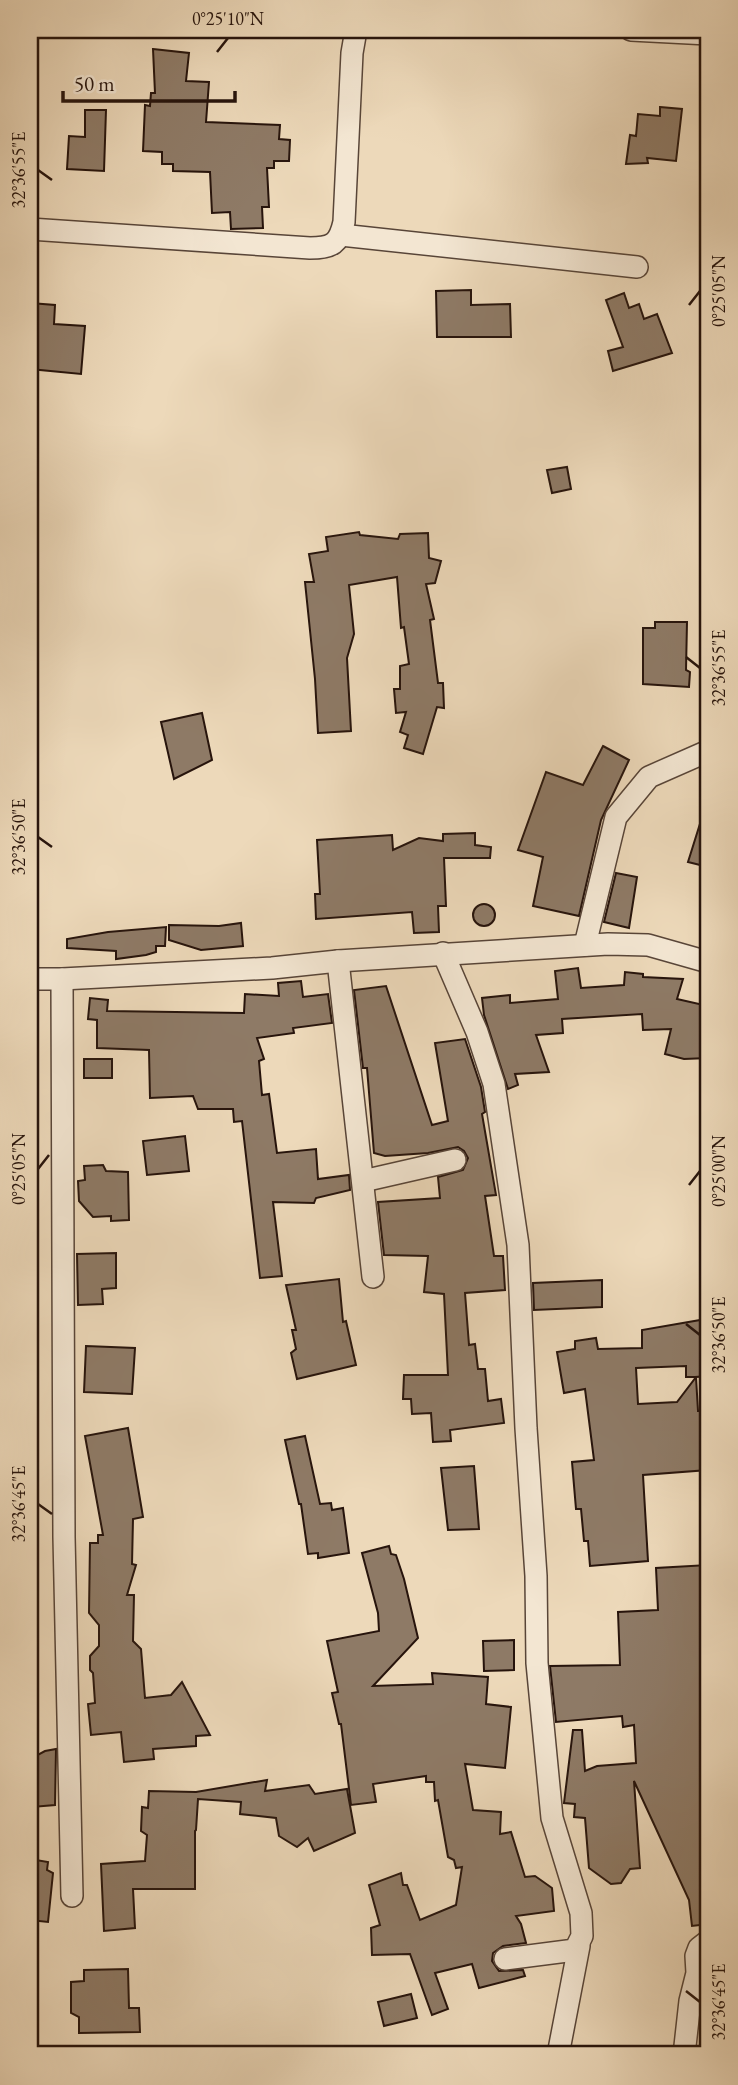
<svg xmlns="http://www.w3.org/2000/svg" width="738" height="2085" font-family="'EB Garamond',serif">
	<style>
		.building { fill: #8e7a66; stroke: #27140c; stroke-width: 2; fill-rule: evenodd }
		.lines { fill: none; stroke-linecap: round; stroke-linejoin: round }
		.street-casing { stroke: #584538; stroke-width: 24 }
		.street { stroke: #f3e6d2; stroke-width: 21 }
		.ticks { fill: none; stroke: #27140c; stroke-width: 2.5 }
		.neatline { fill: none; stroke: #27140c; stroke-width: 2.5 }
		.ticks-label { font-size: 18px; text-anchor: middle; fill: #27140c }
	</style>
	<rect width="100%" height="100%" fill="#edd9ba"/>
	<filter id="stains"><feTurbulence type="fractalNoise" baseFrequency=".00286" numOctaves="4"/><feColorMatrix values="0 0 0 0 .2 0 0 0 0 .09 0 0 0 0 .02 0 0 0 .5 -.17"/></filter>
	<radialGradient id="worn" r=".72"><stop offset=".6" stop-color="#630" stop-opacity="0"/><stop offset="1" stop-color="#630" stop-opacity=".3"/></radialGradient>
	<g class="building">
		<path d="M153 49 189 53 186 81 209 82 206 122 280 125 279 139 290 140 289 161H274V168H267L269 207H262L263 228 231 229 230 212 212 213 210 172 173 171V164H162V152L143 151 145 105 150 106 151 93H155Z"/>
		<path d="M660 107 682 109 676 161 647 158 648 163 626 164 630 135 636 136 638 114 660 116Z"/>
		<path d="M85 110H106L104 171 67 169 69 136 85 137Z"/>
		<path d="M471 290V305L510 304 511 337H437L436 291Z"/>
		<path d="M624 293 629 308 639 304 644 319 657 314 672 353 613 371 608 351 623 347 606 300Z"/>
		<path d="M30 303 55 305 54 324 85 326 81 374 30 369Z"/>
		<path d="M567 467 571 489 552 493 547 470Z"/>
		<path d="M359 532 360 535 398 539 400 534 428 533 429 558 441 561 435 583 426 584 434 619 430 620 438 683H443L444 708 437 707 423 754 404 748 408 735 400 732 406 712 396 713 394 689H400V666L409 664 404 627 401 628 397 577 349 585 354 634 347 658 351 731 318 733 315 679 305 582H314L309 554 328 551 326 537Z"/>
		<path d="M655 622H687L686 670 690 672 689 687 643 684V628H655Z"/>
		<path d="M202 713 212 760 174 779 161 722Z"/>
		<path d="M603 746 629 760 601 820 579 916 533 906 543 857 518 850 546 772 583 785Z"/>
		<path d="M704 811 708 812V867L688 862Z"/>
		<path d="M475 833V845L491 847 490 858H444L446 906H438L439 932 414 933 412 912 316 919 315 894H320L317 840 392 835 393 850 419 838 443 841V834Z"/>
		<path d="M616 873 637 877 629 928 604 922Z"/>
		<circle cx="484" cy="915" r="11"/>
		<path d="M241 923 243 946 201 950 169 940V925L219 926Z"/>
		<path d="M166 927 165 946H156V952L146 955 116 959V951L67 948V939L108 932Z"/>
		<path d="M578 968 581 988 624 985 625 972 643 974V977L683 979 677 999 708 1006V1058L684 1059 665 1054 671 1029 643 1030 642 1014 562 1019 563 1033 536 1035 549 1072 515 1074 518 1085 508 1089 484 1015 482 998 510 995V1003L558 999 555 971Z"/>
		<path d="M301 981 303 997 328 994 332 1023 293 1028 294 1033 257 1038 264 1059 259 1061 262 1095 269 1094 277 1153 316 1149 318 1179 349 1175 350 1190 316 1198 314 1203 273 1202 282 1276 260 1278 242 1121 234 1122 233 1109H198L193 1096 150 1098 149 1050 97 1048V1020L88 1019 90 998 108 1000 107 1011 244 1013 245 994 279 996 278 983Z"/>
		<path d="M386 986 432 1125 448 1121 435 1043 465 1039 481 1087 485 1112 482 1114 496 1195 485 1196 494 1256H503L505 1290 465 1293 469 1345 475 1344 478 1369H485L488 1401 501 1399 504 1423 450 1430 451 1441 433 1442 431 1413 412 1414 411 1399H403L404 1375H448L444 1294 424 1292 428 1256 384 1255 378 1202 440 1198 438 1177 463 1170 468 1158 464 1151 458 1147 428 1153 385 1156 374 1153 367 1068H363L354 990Z"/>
		<rect x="84" y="1059" width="28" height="19"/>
		<path d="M185 1136 189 1171 147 1175 143 1141Z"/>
		<path d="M103 1165 106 1171 128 1172 129 1220 111 1221V1216L93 1217 79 1201 78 1181 85 1180 84 1166Z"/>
		<path d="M116 1253V1288L102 1289 103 1304 78 1305 77 1254Z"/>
		<path d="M339 1279 343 1322 346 1321 356 1365 297 1379 291 1353 296 1349 292 1330H296L286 1285Z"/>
		<path d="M602 1280V1307L534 1310 533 1283Z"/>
		<path d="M706 1319 708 1376 696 1377 698 1411H708V1470L643 1475 648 1561 590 1566 588 1541H584L581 1509H576L572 1462 594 1460 585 1389 564 1393 557 1352 575 1349V1341L596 1338 598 1349 642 1348V1330ZM686 1366V1377H696L677 1402 638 1404 636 1368Z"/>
		<path d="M86 1346 135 1348 132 1394 84 1392Z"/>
		<path d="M128 1428 143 1517 133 1519 132 1564 136 1565 127 1595H134L133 1641 141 1649 145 1698 171 1695 182 1682 210 1735 196 1736V1746L153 1749 154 1759 124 1762 121 1732 91 1735 88 1704 95 1703 93 1673 90 1670V1656L99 1646V1625L89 1613 90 1543H98V1535H103L85 1436Z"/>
		<path d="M305 1436 320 1504 331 1503 332 1510 343 1508 349 1553 318 1558V1553L308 1554 301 1504H299L285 1440Z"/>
		<path d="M474 1466 479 1529 448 1530 441 1468Z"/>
		<path d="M389 1546 391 1554 396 1555 404 1579 418 1638 373 1686 433 1684 432 1673 488 1677 486 1704 511 1707 505 1768 465 1764 473 1810 501 1812 500 1834 511 1832 525 1877 535 1876 552 1888 554 1911 516 1916 521 1924 526 1943 503 1946 493 1953 492 1961 499 1971 523 1970 525 1976 479 1988 472 1964 435 1973 448 2009 432 2015 410 1954 372 1955 371 1928 380 1925 369 1885 401 1873 403 1885H407L420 1920 456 1905 462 1867 456 1868 454 1860 448 1857 438 1800 435 1801 434 1782H426V1776L373 1784 376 1802 351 1805 341 1724H339L332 1693 338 1692 327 1641 379 1631 378 1613 362 1553Z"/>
		<path d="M708 1565V1924L692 1926 689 1900 634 1781 640 1868 630 1869 621 1883 611 1884 589 1868 585 1818 574 1817 575 1804 564 1803 573 1730H582L585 1771 597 1766 636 1763 634 1725 623 1727 622 1716 556 1722 550 1666 620 1665 618 1612 658 1610 656 1568Z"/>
		<path d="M514 1640V1670L484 1671 483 1641Z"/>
		<path d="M56 1749 55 1805 32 1807 30 1800V1759L45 1751Z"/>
		<path d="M267 1780 265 1791 309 1785 315 1794 347 1789 355 1833 314 1851 308 1838 297 1847 279 1836 276 1818 240 1814 241 1802 198 1799 196 1830 195 1831V1889H133L135 1928 104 1931 101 1864 145 1861 147 1835 141 1831 142 1807 148 1808 149 1791 196 1792Z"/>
		<path d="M30 1859 48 1862 47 1870 53 1873 48 1922 30 1920Z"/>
		<path d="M128 1969 129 2008H139L140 2032 79 2033V2017L71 2013V1982L84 1981V1970Z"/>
		<path d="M411 1994 417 2018 384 2026 378 2002Z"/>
	</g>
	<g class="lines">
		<g class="street-casing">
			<g id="street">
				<path d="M631 30 708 34"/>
				<path d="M30 229 310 248C332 248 339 244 344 222L352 53 356 30"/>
				<path d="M341 235 637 267"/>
				<path d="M585 945 616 817 649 777 708 751"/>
				<path d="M443 953 477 1032 494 1084 518 1245 526 1428 536 1576 537 1663 552 1818 581 1913 582 1936 575 1950 505 1959"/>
				<path d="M338 961 373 1277"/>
				<path d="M30 979H62L272 968 338 961 608 944 648 945 708 962"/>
				<path d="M62 979 64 1537 72 1896"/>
				<path d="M363 1181 455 1160"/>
				<path d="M558 2055 579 1946"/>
				<path d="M684 2055 690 2001 697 1973 696 1956 699 1948 708 1941"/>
			</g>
		</g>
		<use href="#street" class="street"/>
	</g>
	<path class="ticks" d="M217 52 228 38M38 170 52 180M689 305 700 291M686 657 700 668M38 837 52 847M38 1169 49 1155M689 1185 700 1171M686 1324 700 1335M38 1504 52 1514M686 1991 700 2002"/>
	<rect width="738" height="2085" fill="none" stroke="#edd9ba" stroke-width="77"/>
	<path d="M63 91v10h172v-10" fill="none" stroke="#27140c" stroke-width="3.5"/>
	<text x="74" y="91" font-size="21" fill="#27140c" stroke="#f3e6d2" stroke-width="5" paint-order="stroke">50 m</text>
	<rect x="38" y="38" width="662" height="2008" class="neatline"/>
	<g class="ticks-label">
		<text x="228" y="25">0°25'10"N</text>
		<text transform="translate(19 170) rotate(-90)" y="6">32°36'55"E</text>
		<text transform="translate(719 291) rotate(-90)" y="6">0°25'05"N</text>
		<text transform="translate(719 668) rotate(-90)" y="6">32°36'55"E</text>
		<text transform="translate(19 837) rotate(-90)" y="6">32°36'50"E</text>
		<text transform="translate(19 1169) rotate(-90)" y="6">0°25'05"N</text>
		<text transform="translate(719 1171) rotate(-90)" y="6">0°25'00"N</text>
		<text transform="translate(719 1335) rotate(-90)" y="6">32°36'50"E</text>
		<text transform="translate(19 1504) rotate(-90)" y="6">32°36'45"E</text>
		<text transform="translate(719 2002) rotate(-90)" y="6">32°36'45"E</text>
	</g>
	<rect width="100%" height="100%" filter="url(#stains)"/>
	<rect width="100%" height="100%" fill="url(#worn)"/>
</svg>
